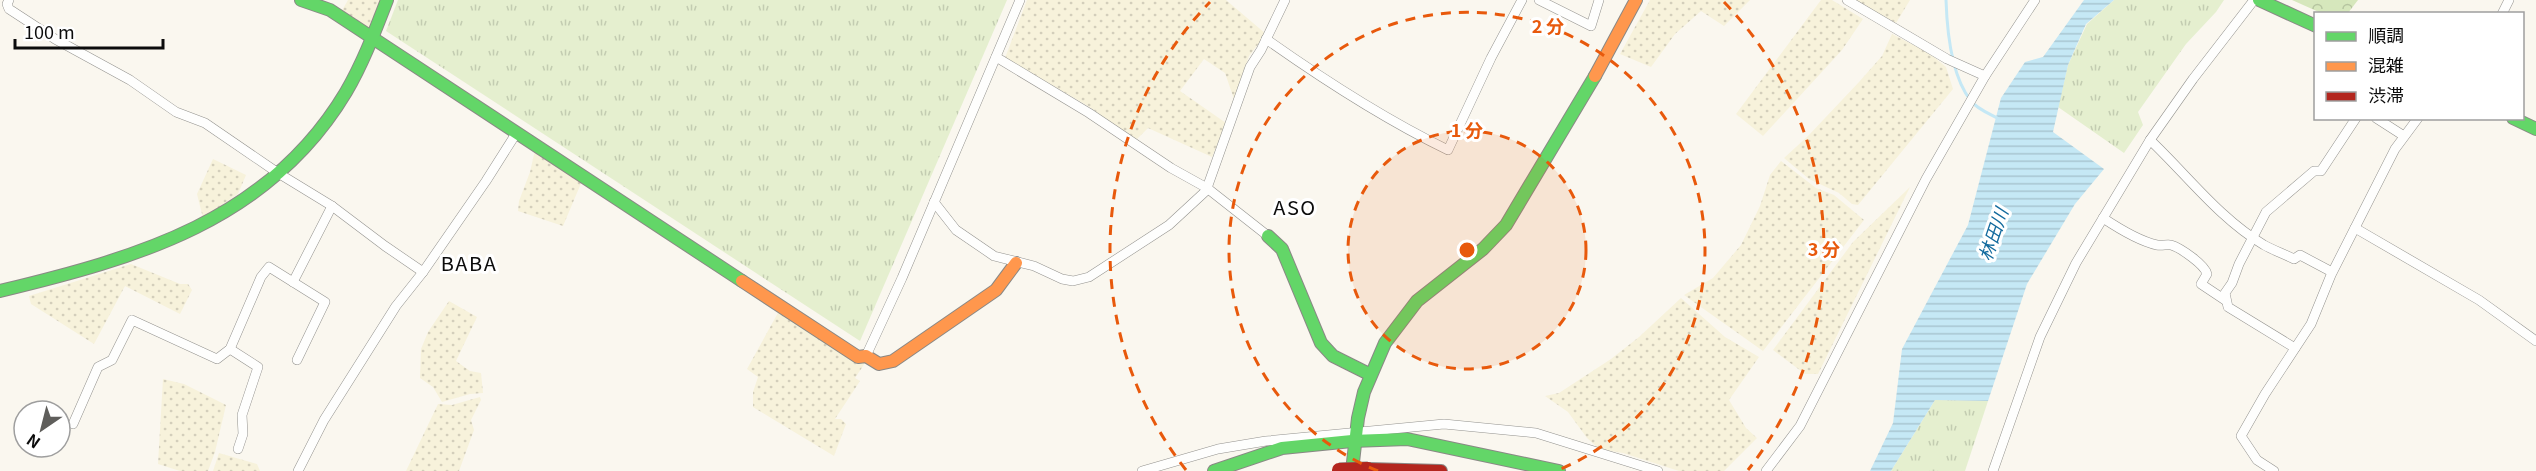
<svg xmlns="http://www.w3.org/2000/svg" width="2536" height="471" font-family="Georgia,'Noto Sans JP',serif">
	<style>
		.farmland { fill: url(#farmland-dots) }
		.grass { fill: url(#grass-tufts) }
		.forest { fill: url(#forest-crowns) }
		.water { fill: url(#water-rules) }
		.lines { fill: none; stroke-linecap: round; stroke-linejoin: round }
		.stream { stroke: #c5e8f5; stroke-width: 3 }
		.street-casing { stroke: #93928e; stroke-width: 10 }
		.fast-casing { stroke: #8a8885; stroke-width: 14 }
		.slow-casing { stroke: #8a8885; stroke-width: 14 }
		.jam-casing { stroke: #8a8885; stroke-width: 14 }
		.street { stroke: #fefefd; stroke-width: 9 }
		.fast { stroke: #63d668; stroke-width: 12 }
		.slow { stroke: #ff974d; stroke-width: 12 }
		.jam { stroke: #b3261e; stroke-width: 12 }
		.jam-bridge-casing { stroke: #807f7c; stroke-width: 15; stroke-linecap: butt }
		.jam-bridge { stroke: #b3261e; stroke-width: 14 }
		.ring { fill: none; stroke: #e8590c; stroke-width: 3; stroke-dasharray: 10 8 }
		.labels { text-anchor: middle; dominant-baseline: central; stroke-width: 6; stroke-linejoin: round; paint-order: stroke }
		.water-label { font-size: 18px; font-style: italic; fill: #146b9e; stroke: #fff }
		.quarter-label { font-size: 20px; letter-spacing: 1.5px; fill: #0c0c0c; stroke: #fff }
		.centre { fill: #e8590c; stroke: #fff; stroke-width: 3 }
		.ring-label { font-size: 18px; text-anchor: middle; font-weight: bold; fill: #e8590c; stroke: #fff; stroke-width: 6; stroke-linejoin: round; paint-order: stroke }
	</style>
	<defs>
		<pattern id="farmland-dots" width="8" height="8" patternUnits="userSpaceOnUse" patternTransform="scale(1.5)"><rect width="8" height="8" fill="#f7f2db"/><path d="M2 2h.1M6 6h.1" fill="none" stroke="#d3cebb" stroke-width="1.8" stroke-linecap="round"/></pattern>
		<pattern id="grass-tufts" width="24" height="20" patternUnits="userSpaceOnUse" patternTransform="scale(1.5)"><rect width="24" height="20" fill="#e5efcf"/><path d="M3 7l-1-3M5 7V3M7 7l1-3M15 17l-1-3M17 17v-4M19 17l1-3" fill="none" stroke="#c3ccb1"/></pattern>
		<pattern id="forest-crowns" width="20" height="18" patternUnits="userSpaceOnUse" patternTransform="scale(1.5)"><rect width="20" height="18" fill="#d6e7bc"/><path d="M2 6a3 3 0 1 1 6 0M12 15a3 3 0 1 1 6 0" fill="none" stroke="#b6c5a0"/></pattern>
		<pattern id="water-rules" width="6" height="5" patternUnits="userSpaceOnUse" patternTransform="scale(1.5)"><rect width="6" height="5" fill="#c5e8f5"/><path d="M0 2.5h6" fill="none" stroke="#a8c6d1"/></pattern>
	</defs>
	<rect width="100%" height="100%" fill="#faf7ef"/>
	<g class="farmland">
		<path d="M348 0H381L368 31 340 14Z"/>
		<path d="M1027 0H1226L1266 34 1249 56 1234 99 1225 73 1204 59 1180 91 1226 123 1212 157 1148 128 1136 140 1088 106 1005 58Z"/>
		<path d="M1650 0H1750L1724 26 1701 11 1675 34 1651 67 1620 54Z"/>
		<path d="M1821 0H1832L1863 19 1842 50 1763 136 1736 114Z"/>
		<path d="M1855 0H1910L1896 23Z"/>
		<path d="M1892 34 1929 53 1946 67 1953 89 1858 205 1852 204 1839 193 1809 179 1784 158 1808 136 1859 82 1882 56Z"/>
		<path d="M535 150 582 181 563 226 518 211 519 201 530 172Z"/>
		<path d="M213 159 246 175 238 194 203 218 197 194Z"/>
		<path d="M1781 161 1816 188 1834 195 1864 220 1763 351 1684 295 1713 278 1741 245 1760 206 1770 175Z"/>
		<path d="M1910 187 1818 374H1805L1773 350 1853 242Z"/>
		<path d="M131 264 180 284H188L192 290 180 314 125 286 94 344 31 304 29 296Z"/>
		<path d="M1681 298 1725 337 1759 357 1729 400 1746 428 1757 438 1724 471H1679L1623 453 1599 449 1587 438 1568 412 1545 396 1559 393 1611 359 1639 337Z"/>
		<path d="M449 301 477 317 456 361 470 371 481 373 483 393 470 394 442 402 433 387 420 378 421 349 428 332Z"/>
		<path d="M779 311 857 362 865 363 855 378 860 381 835 419H841L846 424 834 456 753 407V392L758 377 747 369Z"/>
		<path d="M163 379 184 384 226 405 215 452 208 471H180L158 464Z"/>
		<path d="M480 397 481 400 471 420 474 430 459 471H406L438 404 452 405Z"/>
		<path d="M219 453 257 464 260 471H213Z"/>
	</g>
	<g class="grass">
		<path d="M398 0H1007L860 341 386 31Z"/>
		<path d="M2114 0H2224L2216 12 2186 44 2138 112 2143 125 2124 153 2058 107 2068 65 2087 24Z"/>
		<path d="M1935 400 1988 401 1965 471H1891Z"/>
	</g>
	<path class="forest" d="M2292 0H2358L2348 13H2321Z"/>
	<path class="water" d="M2084 0H2114L2086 24 2068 65 2053 132 2104 169 2075 204 2027 284 1988 401 1935 400 1891 471H1870L1893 423 1902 349 1968 225 2001 98 2025 62 2043 57Z"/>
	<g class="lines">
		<path class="stream" d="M1946 0C1947 31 1951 76 1971 101 1977 109 1990 114 1999 119"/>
		<g class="street-casing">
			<g id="street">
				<path d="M9 0 7 4 9 9 55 39 130 80 176 112 205 123 278 173 332 206 385 246 423 272"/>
				<path d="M1539 0 1591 26 1599 0"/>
				<path d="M1847 0 1947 59 1985 76"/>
				<path d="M2502 14 2509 0"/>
				<path d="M1266 39C1324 80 1384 119 1448 150L1491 58 1522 0"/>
				<path d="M996 57 1089 113 1171 168 1207 188 1268 236"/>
				<path d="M2376 118 2404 136"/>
				<path d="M2150 140C2187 175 2219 218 2264 245 2273 250 2284 254 2294 259L2300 255 2332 272"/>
				<path d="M1207 188 1250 67 1261 50 1285 0"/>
				<path d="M934 202 956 230 994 256 1034 266 1062 279 1073 281 1089 277 1169 225 1208 189"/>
				<path d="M2103 218C2118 228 2139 241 2157 245 2162 246 2167 244 2171 245 2181 248 2205 265 2207 274L2201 284 2225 300"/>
				<path d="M2355 228 2479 300 2536 341"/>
				<path d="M293 282 332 206"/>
				<path d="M2295 348 2228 307 2225 293 2232 283 2239 264 2266 212 2314 171H2321L2356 118"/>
				<path d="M230 349 258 367 242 415 243 434 238 449"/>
				<path d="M866 356 902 278 1020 0"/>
				<path d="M73 424 98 367 112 360 132 320 217 359 230 349 261 277 269 267 325 302 297 360"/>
				<path d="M298 471 324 420 396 306 423 272 486 181 517 132"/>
				<path d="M1142 471 1218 449 1266 441 1444 424 1536 433 1658 471"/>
				<path d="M1766 471 1800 426 1926 179 1985 76 2035 0"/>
				<path d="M1993 471 2040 337 2076 263 2150 140 2193 79 2254 0"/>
				<path d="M2274 471 2257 460 2241 436 2265 394 2311 324 2331 275 2395 149 2418 118"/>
			</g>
		</g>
		<g class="fast-casing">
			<g id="fast">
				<path d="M301 0 330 10 742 281"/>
				<path d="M2259 0 2316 26"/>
				<path d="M2513 118 2536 129"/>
				<path d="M1268 236 1282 249 1321 343 1333 356 1369 374"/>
				<path d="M0 291C137 258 269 221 346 92 363 63 375 31 387 0"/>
				<path d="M1214 471 1282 448 1352 441 1407 439 1559 471"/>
				<path d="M1352 471 1358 418 1364 392 1385 343 1417 301 1483 249 1506 225 1595 76"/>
			</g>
		</g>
		<g class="slow-casing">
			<g id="slow">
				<path d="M1595 76 1636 0"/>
				<path d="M742 281 858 357 866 356 879 364 893 361 996 290 1016 263"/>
			</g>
		</g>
		<g class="jam-casing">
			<path id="jam" d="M1368 469 1441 471"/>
		</g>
		<use href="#street" class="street"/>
		<use href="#fast" class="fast"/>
		<use href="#slow" class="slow"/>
		<use href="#jam" class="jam"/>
		<g class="jam-bridge-casing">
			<path id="jam-bridge" d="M1339 470 1368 469"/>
		</g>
		<use href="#jam-bridge" class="jam-bridge"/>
	</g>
	<circle cx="1467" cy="250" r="119" fill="#e8590c" fill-opacity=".12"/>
	<g class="ring">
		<circle cx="1467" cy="250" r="119"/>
		<path d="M1378 471A238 238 0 1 1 1556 471"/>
		<path d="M1186 470A357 357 0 0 1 1210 2M1724 2A357 357 0 0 1 1748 470"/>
	</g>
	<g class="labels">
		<g class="water-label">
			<text transform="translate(1992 234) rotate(-71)">林田川</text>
		</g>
		<g class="quarter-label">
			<text x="1295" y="206">ASO</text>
			<text x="469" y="262">BABA</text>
		</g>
	</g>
	<circle cx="1467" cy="250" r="9" class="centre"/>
	<g class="ring-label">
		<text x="1548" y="33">2 分</text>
		<text x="1467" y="137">1 分</text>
		<text x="1824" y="256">3 分</text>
	</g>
	<rect x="2314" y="12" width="210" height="108" fill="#ffffff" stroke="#9e9e9e" stroke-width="1.5"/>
	<rect x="2326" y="32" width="30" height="9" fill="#63d668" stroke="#9e9e9e" stroke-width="1.5"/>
	<text x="2368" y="42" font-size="18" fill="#0c0c0c">順調</text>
	<rect x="2326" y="62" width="30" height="9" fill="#ff974d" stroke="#9e9e9e" stroke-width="1.5"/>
	<text x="2368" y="72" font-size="18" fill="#0c0c0c">混雑</text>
	<rect x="2326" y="92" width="30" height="9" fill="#b3261e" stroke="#9e9e9e" stroke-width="1.5"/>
	<text x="2368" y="102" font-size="18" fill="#0c0c0c">渋滞</text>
	<g transform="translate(42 429) rotate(215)"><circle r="28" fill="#ffffff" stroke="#9e9e9e" stroke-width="1.5"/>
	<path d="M0-4.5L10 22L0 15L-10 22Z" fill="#5f5e5b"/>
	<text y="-9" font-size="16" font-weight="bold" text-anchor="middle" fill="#0c0c0c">N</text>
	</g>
	<path d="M15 39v9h148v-9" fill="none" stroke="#0c0c0c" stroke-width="3"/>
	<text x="24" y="39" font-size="18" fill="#0c0c0c" stroke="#ffffff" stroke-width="4.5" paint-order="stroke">100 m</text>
</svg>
